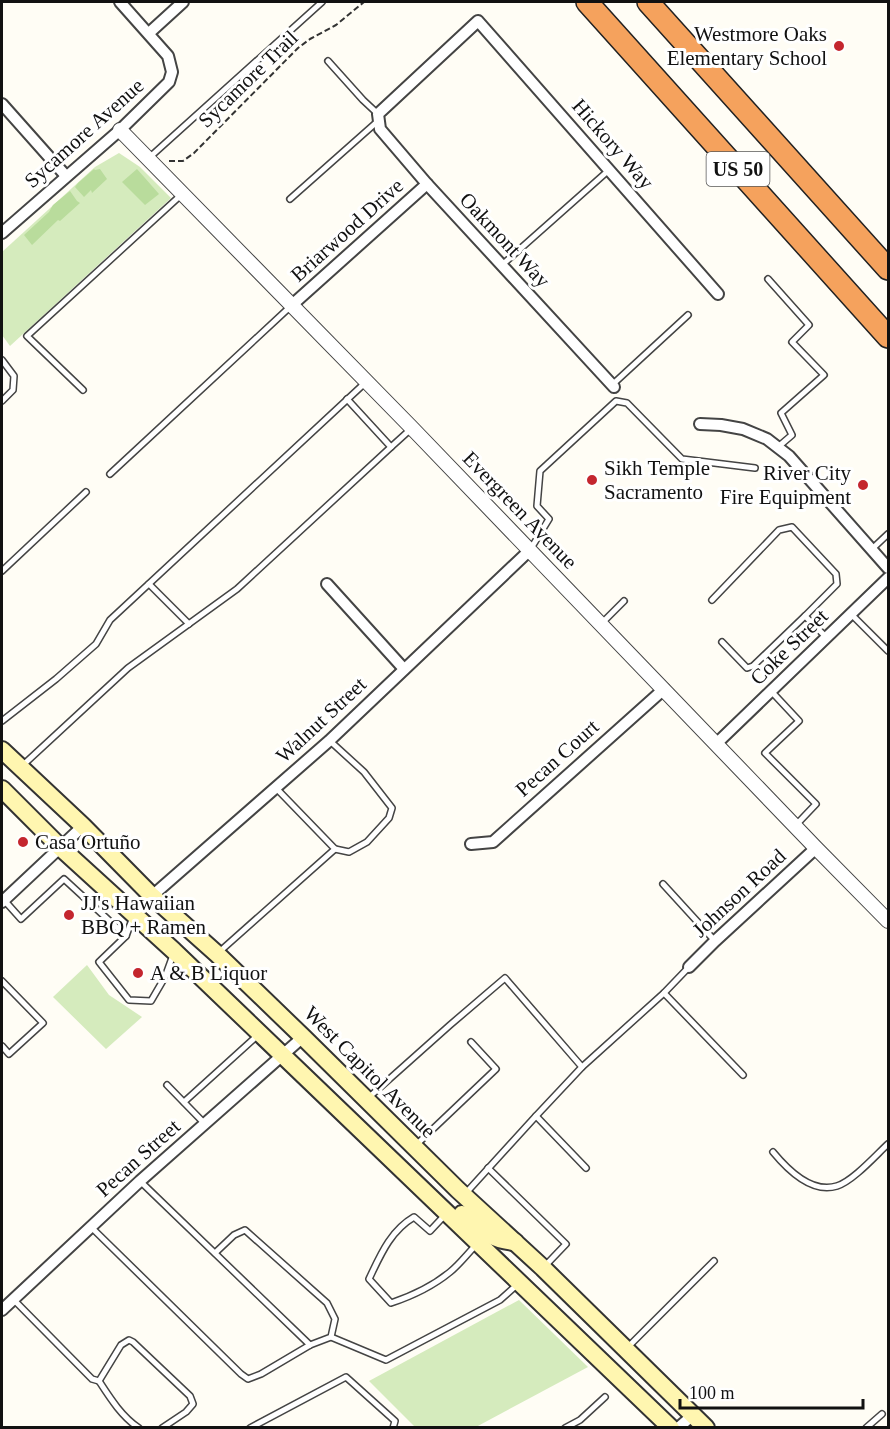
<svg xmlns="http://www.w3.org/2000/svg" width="890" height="1429" font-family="'Times New Roman',serif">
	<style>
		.green { fill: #d5ebbd }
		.forest { fill: #b9dc9c }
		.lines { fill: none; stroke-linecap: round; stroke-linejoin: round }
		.service-casing { stroke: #444; stroke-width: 8 }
		.minor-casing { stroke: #444; stroke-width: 14 }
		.tertiary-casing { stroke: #444; stroke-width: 16 }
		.secondary-casing { stroke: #333; stroke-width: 20 }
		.motorway-casing { stroke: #222; stroke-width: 24 }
		.path { stroke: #333; stroke-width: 2; stroke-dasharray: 6 3; stroke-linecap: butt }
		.service { stroke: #fff; stroke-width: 5 }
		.minor { stroke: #fff; stroke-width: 10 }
		.tertiary { stroke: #fff; stroke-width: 14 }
		.secondary { stroke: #fff6b0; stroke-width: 16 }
		.motorway { stroke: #f5a25d; stroke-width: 21 }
		.poi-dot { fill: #c4262e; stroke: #fff; stroke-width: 2 }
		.labels { text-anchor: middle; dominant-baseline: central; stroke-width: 6; stroke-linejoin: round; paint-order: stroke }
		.shield { fill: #fff; stroke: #585858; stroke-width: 1.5 }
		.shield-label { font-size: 20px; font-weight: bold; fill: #111 }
		.poi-label { font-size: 21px; fill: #111; stroke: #fff; text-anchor: start }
		.street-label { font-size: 21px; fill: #111; stroke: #fff }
	</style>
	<rect width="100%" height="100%" fill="#fffdf5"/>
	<g class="green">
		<path d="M119 153 140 167 171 198 10 346 2 335V252L95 167Z"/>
		<path d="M87 965 109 995 142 1017 106 1049 53 997Z"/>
		<path d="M519 1300 588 1367 476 1427H415L369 1381Z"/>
	</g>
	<g class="forest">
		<path d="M94 169 95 170 100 169 107 179 92 193 91 190 84 197 75 187 78 183Z"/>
		<path d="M137 169 159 194 145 205 122 182Z"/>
		<path d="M70 191 77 201 80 203 60 221 58 220 32 245 24 235 49 212 53 205Z"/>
	</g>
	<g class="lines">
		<g class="service-casing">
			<g id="service">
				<path d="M328 61 363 100 378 114"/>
				<path d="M150 157 322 2"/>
				<path d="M290 199 378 121"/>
				<path d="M502 265 609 170"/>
				<path d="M768 279 809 325 792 342 824 375 781 413 792 435 778 447"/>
				<path d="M2 360 14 376 13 390 2 401"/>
				<path d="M612 385 688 315"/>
				<path d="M83 390 27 336 181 195"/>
				<path d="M391 447 412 428"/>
				<path d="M110 474 291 306"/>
				<path d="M872 549 888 534"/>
				<path d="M530 550 549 519 537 506 540 471 616 401 627 403 682 459 755 468"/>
				<path d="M2 571 86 492"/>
				<path d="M149 584 189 624"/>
				<path d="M712 600 779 530 792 527 836 574 837 584 805 616"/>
				<path d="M851 614 888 651"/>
				<path d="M602 623 624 601"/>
				<path d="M722 642 747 668 753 666 805 616 826 637"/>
				<path d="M771 691 799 721 765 753 816 804 796 825"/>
				<path d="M2 721 56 679 96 644 110 620 366 382"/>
				<path d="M330 741 364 772 392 808 389 818 367 842 349 852 335 849"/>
				<path d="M22 766 128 668 237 589 391 447 347 399"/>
				<path d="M663 884 715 941"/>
				<path d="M4 900 21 919 64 879 126 936"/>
				<path d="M133 917 126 936 99 962 129 1000 151 1001 165 977 173 955"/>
				<path d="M218 953 335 849 276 788"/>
				<path d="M2 981 43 1023 9 1054 2 1046"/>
				<path d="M664 993 689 967"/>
				<path d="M582 1067 664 993 743 1075"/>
				<path d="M167 1085 205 1124"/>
				<path d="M367 1099 450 1025 505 978 582 1067 536 1116"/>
				<path d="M184 1102 258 1035"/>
				<path d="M415 1146 496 1069 471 1042"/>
				<path d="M773 1152C787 1169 812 1194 837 1186 853 1181 876 1155 888 1144"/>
				<path d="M488 1168 566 1244 544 1267"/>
				<path d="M141 1182 310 1345"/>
				<path d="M465 1194 536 1116 586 1168"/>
				<path d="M445 1215 430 1231 414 1217C390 1231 380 1256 369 1279L391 1303C412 1296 433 1286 450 1272 460 1264 468 1253 477 1244"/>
				<path d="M91 1227 241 1374 248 1379 261 1374 310 1345 331 1337 335 1319 327 1303 245 1230 234 1235 215 1253"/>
				<path d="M13 1299 92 1379 99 1381 121 1345 129 1340 133 1342 190 1396 193 1404 186 1412 162 1428"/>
				<path d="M331 1337 386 1360 500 1300 518 1284"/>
				<path d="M627 1348 714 1261"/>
				<path d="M99 1381C110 1398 122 1417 139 1428"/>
				<path d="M250 1428 346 1377 395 1421 393 1428"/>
				<path d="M565 1428 580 1420 605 1397"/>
				<path d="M866 1428 882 1414"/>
			</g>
		</g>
		<g class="minor-casing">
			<g id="minor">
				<path d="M149 33 183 2"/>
				<path d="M2 104 66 176"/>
				<path d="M2 233 120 130 169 82 172 72 168 56 120 2"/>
				<path d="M292 305 427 184"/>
				<path d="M614 387 427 184 380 129 378 114 478 21 718 294"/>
				<path d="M700 424 721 425 743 429 767 439 789 456 888 568"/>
				<path d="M327 584 404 669"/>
				<path d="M716 744 888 578"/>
				<path d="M471 844 493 842 664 689"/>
				<path d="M2 902 83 826"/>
				<path d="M134 915 152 896 329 741 530 550"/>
				<path d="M689 967 715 941 816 848"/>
				<path d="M2 1310 140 1181 303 1037"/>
				<path d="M678 1428 693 1415"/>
			</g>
		</g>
		<g class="tertiary-casing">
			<path id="tertiary" d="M120 130 412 428 816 848 888 921"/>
		</g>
		<g class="secondary-casing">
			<g id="secondary">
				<path d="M2 750 83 826 152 896 217 954 303 1037 458 1190 543 1268 706 1428"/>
				<path d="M2 789 61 848 174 951 671 1428"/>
				<path d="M462 1214C480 1229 490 1240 515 1242"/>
			</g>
		</g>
		<g class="motorway-casing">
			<g id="motorway">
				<path d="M587 2 888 337"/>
				<path d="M648 2 888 269"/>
			</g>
		</g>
		<path class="path" d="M169 161H183L194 153 298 48 310 39 336 25 364 2"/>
		<use href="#service" class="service"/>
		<use href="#minor" class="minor"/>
		<use href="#tertiary" class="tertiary"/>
		<use href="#secondary" class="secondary"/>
		<use href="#motorway" class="motorway"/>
	</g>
	<g class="poi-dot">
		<circle cx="839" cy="46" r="6"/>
		<circle cx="592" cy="480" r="6"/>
		<circle cx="863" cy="485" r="6"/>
		<circle cx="23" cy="842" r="6"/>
		<circle cx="69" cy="915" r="6"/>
		<circle cx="138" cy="973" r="6"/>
	</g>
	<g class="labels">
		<rect class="shield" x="706.5" y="152" width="63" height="34" rx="4.5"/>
		<g class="shield-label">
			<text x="738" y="169">US 50</text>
		</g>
		<g class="poi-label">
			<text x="827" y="34" text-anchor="end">Westmore Oaks<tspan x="827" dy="24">Elementary School</tspan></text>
			<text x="604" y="468">Sikh Temple<tspan x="604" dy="24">Sacramento</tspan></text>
			<text x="851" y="473" text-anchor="end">River City<tspan x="851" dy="24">Fire Equipment</tspan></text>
			<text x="35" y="842">Casa Ortuño</text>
			<text x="81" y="903">JJ's Hawaiian<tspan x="81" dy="24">BBQ + Ramen</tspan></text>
			<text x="150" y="973">A &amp; B Liquor</text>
		</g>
		<g class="street-label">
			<text transform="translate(248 79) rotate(-44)">Sycamore Trail</text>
			<text transform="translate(84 133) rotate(-42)">Sycamore Avenue</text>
			<text transform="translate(613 144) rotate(49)">Hickory Way</text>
			<text transform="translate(347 230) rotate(-42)">Briarwood Drive</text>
			<text transform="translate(505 240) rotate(47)">Oakmont Way</text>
			<text transform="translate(520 510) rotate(46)">Evergreen Avenue</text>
			<text transform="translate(789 647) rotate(-44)">Coke Street</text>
			<text transform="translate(321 720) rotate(-43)">Walnut Street</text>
			<text transform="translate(557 758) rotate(-42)">Pecan Court</text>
			<text transform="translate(739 893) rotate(-43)">Johnson Road</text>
			<text transform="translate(370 1072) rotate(45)">West Capitol Avenue</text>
			<text transform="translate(138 1158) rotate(-42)">Pecan Street</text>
		</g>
	</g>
	<rect width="890" height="1429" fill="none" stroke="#111111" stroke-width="6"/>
	<path d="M680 1399v9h183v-9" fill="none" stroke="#111111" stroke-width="3"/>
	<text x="689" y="1399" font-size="18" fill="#111111" stroke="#ffffff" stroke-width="4.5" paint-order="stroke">100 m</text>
</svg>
